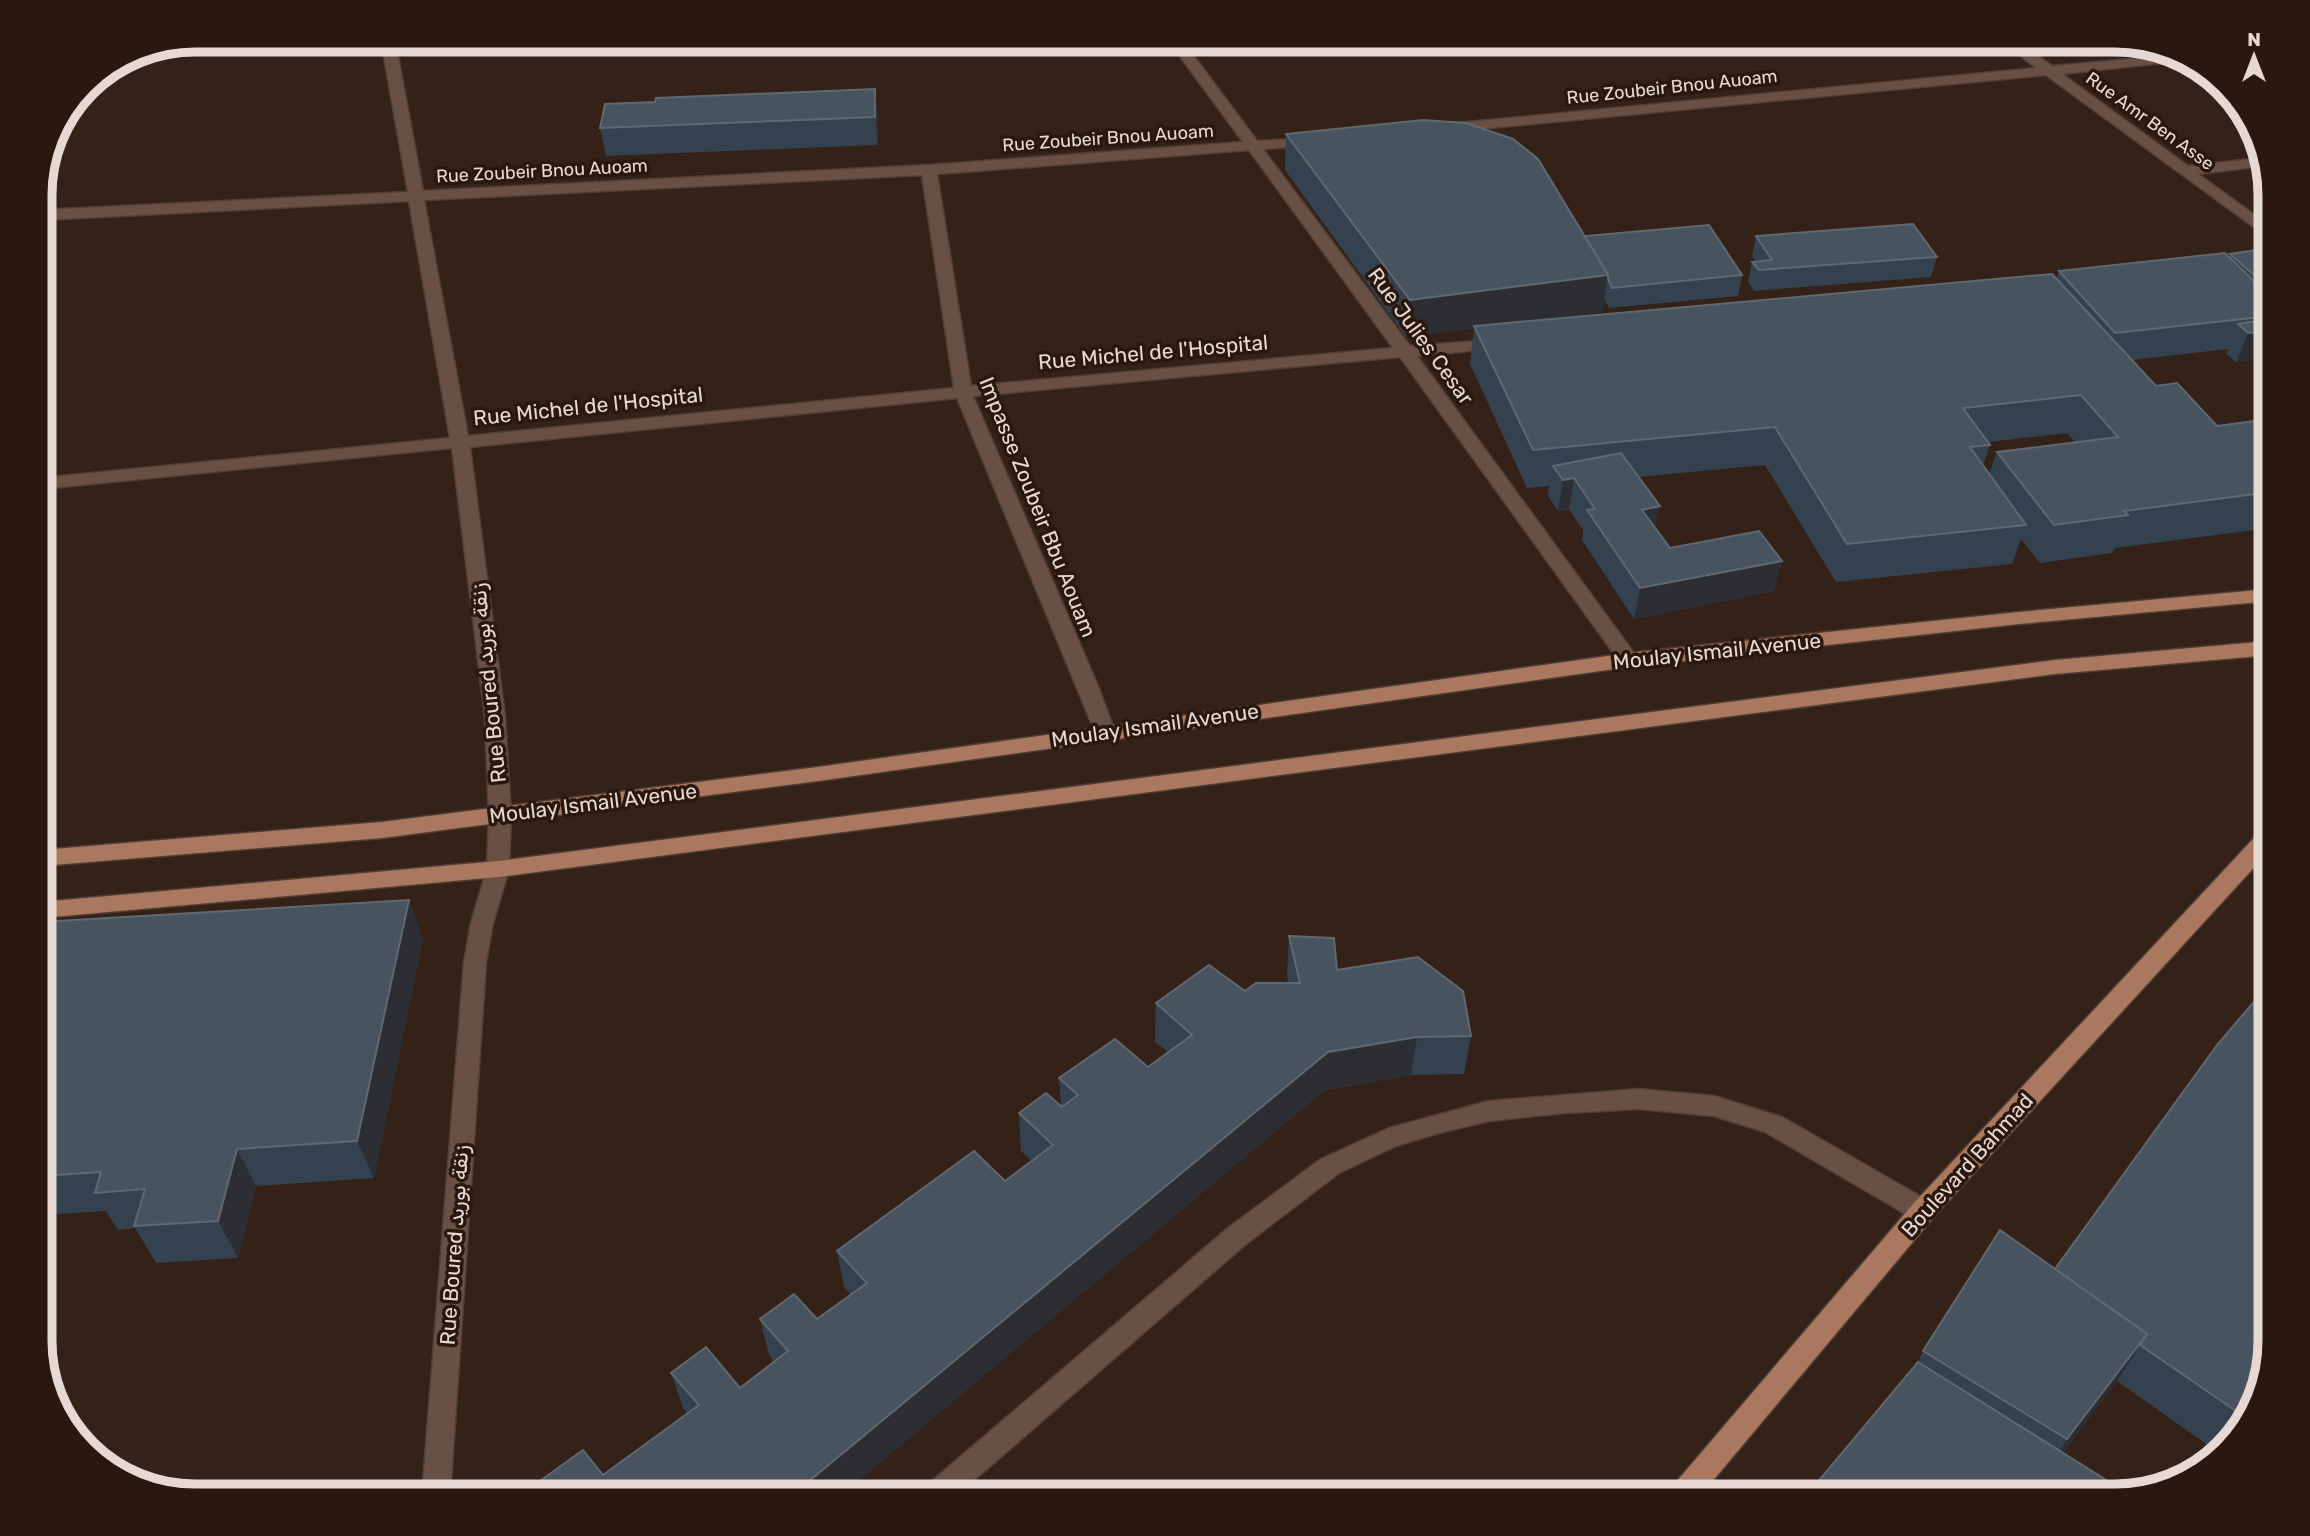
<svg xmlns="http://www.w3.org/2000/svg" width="2310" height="1536" font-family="Rubik,Cairo,sans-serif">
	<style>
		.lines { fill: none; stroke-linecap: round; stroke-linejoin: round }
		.minor-casing { stroke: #503e36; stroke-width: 3 }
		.major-casing { stroke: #503e36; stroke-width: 3 }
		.minor { fill: #695044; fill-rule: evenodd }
		.major { fill: #aa785f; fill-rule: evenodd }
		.wall { fill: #344250; fill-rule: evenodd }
		.shaded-wall { fill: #2c2e34 }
		.building { fill: #47535e; stroke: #606870; stroke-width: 2 }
		.labels { text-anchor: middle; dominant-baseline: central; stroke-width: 7; stroke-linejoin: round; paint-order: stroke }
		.far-street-label { font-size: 18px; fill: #e6d9d3; stroke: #2a180f }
		.street-label { font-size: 21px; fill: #e6d9d3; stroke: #2a180f }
		.rim { fill: none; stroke: #e6d9d3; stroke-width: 9 }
	</style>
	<rect width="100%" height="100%" fill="#342118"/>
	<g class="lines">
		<g class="minor-casing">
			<g id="minor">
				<path d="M381 40H395L423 191 929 165 1243 142 1168 40H1182L1257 141 1319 138 1321 141 1319 144 1314 145 1263 149 1410 346 1507 339 1509 343 1501 348 1417 356 1639 660 1636 665H1622L1400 357 973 396 1098 686 1115 732 1112 737 1105 739 1098 737 1095 732 957 398 470 447 505 717 511 816 509 869 493 923 486 962 450 1496H422L464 962 471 923 487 869 489 816 485 717 452 448 41 489V478L450 438 409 201 41 220V210L408 192ZM1249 150 1393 348 971 386 937 174ZM922 175 954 388 468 436 424 200Z"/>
				<path d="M2000 40H2016L2052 66 2165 56 2181 61 2062 74 2188 166 2261 158 2263 166 2198 174 2270 226V239L2046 75 1447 132 1440 128 1447 124 2036 68Z"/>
				<path d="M1639 1089 1714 1096 1782 1117 1932 1203 1936 1211 1932 1219 1923 1222 1914 1219 1765 1132 1714 1116 1639 1109 1564 1113 1489 1121 1439 1133 1396 1146 1339 1173 1246 1244 956 1496H921L925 1487 1228 1228 1321 1159 1389 1128 1489 1101Z"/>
			</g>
		</g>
		<g class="major-casing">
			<g id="major">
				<path d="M2270 589V601L2019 624 1629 667 818 781 382 838 41 866V850L382 822 818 767 1629 653 2019 612Z"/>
				<path d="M2270 641V655L2055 674 498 877 41 918V902L498 861 2055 660Z"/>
				<path d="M2270 832V850L1932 1219 1700 1496H1668L1672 1487 1914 1203 2254 838Z"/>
			</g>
		</g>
		<use href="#minor" class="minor"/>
		<use href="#major" class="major"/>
	</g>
	<g class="wall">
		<path d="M900 40H1032V45L901 50Z"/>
		<path d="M878 117V145L606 156 600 128Z"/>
		<path d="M1286 134 1585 236 1742 275 1738 296 1609 308 1604 299 1602 312 1523 322 2057 278 2059 271 2229 257 2230 254 2270 248V357L2236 362 2226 354 2228 349 2132 360 2156 386 2217 426 2270 419V528L2115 548 2112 553 2040 563 2021 539 2012 564 1836 582 1765 465 1639 477 1655 528 1670 548 1774 591 1634 619 1582 540 1583 530 1569 509 1558 511 1548 496 1549 486 1527 488 1470 364 1474 328 1406 337 1285 170ZM2067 433 2075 442 1997 452 1989 474 1983 465 1990 445 1988 442Z"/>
		<path d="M1756 236 1937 257 1931 277 1754 291 1748 282 1752 262 1755 261 1752 256Z"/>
		<path d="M41 922 423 938 374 1178 256 1186 238 1258 156 1263 135 1228 118 1230 106 1211 41 1215Z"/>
		<path d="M1289 936 1337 970 1471 1036 1464 1074 1411 1075 1325 1090 840 1496H527L526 1491 603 1475 687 1413 683 1408 671 1373 740 1388 774 1362 769 1355 760 1319H817L851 1295 844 1287 837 1251 1005 1181 1032 1161 1021 1151 1019 1113 1061 1106 1059 1078 1148 1067 1168 1052 1155 1042 1156 1003 1245 991 1288 983 1287 974Z"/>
		<path d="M2055 1269 2270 1341 2243 1427 2216 1451 2117 1381 2063 1453 1918 1362 1923 1351Z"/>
	</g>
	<g class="shaded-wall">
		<path d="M875 89 878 117V145L875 117Z"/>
		<path d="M1608 275 1602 312 1406 337 1410 300Z"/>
		<path d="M2270 330V357L2236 362 2248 333Z"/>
		<path d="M1574 478 1569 509 1558 511 1563 480Z"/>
		<path d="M1660 506 1654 536 1642 510Z"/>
		<path d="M1782 561 1774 591 1634 619 1640 588Z"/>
		<path d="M409 900 423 938 374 1178 357 1141Z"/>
		<path d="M1417 1037 1411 1075 1325 1090 840 1496H791L1328 1052Z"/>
		<path d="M237 1149 256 1186 238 1258 218 1221Z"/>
		<path d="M2147 1334 2117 1381 2039 1485 2067 1439Z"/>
	</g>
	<g class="building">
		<path d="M875 89V117L600 128 605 104 655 102 656 98Z"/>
		<path d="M1423 120 1466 123 1513 139 1538 159 1608 275 1410 300 1286 134Z"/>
		<path d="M1913 224 1937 257 1759 270 1752 262 1772 260 1756 236Z"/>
		<path d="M1709 225 1742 275 1612 288 1608 279V275L1585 236Z"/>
		<path d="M2270 248V289L2230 254Z"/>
		<path d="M2225 253 2270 297V316L2115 333 2059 271Z"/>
		<path d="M2052 274 2156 386 2177 383 2217 426 2270 419V492L2124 511 2128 515 2054 525 1997 452 2118 437 2081 395 1963 408 1990 445 1970 447 2026 525 1847 544 1775 427 1533 450 1474 326Z"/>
		<path d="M2270 319V330L2248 333 2238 324Z"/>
		<path d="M1621 453 1660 506 1642 510 1670 548 1759 531 1782 561 1640 588 1587 510 1595 509 1574 478 1563 480 1553 466Z"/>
		<path d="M409 900 357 1141 237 1149 218 1221 134 1226 145 1189 95 1193 101 1172 41 1176V922Z"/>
		<path d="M1289 936 1334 938 1337 970 1418 957 1463 991 1471 1036 1417 1037 1328 1052 791 1496H529L526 1491 583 1450 603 1475 699 1405 671 1373 706 1347 740 1388 788 1351 760 1319 794 1294 817 1319 867 1283 837 1251 974 1151 1005 1181 1053 1145 1019 1113 1046 1093 1062 1107 1078 1095 1059 1078 1115 1039 1148 1067 1192 1035 1156 1003 1209 965 1245 991 1256 983H1300Z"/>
		<path d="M2270 983V1341L2246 1418 2140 1345 2147 1334 2055 1269 2217 1045Z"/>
		<path d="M2000 1230 2147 1334 2067 1439 1923 1351Z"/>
		<path d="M1918 1362 2127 1493 2115 1496H1806Z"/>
	</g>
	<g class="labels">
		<g class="far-street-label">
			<text transform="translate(1672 87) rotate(-6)">Rue Zoubeir Bnou Auoam</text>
			<text transform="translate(2150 121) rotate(36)">Rue Amr Ben Asse</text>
			<text transform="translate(1108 138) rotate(-4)">Rue Zoubeir Bnou Auoam</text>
			<text transform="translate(542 171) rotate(-3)">Rue Zoubeir Bnou Auoam</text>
		</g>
		<g class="street-label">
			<text transform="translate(1421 336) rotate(54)">Rue Julies Cesar</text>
			<text transform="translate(1153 352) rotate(-5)">Rue Michel de l'Hospital</text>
			<text transform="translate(588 406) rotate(-6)">Rue Michel de l'Hospital</text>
			<text transform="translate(1038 507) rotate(68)">Impasse Zoubeir Bbu Aouam</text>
			<text transform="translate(1717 651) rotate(-6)">Moulay Ismail Avenue</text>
			<text transform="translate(488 683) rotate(-96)">Rue Boured زنقة بوريد</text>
			<text transform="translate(1155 725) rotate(-8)">Moulay Ismail Avenue</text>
			<text transform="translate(593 803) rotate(-7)">Moulay Ismail Avenue</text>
			<text transform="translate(1967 1165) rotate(-48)">Boulevard Bahmad</text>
			<text transform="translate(454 1245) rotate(-86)">Rue Boured زنقة بوريد</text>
		</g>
	</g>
	<path d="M0 0H2310V1536H0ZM195 52H2115A143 143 0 0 1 2258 195V1341A143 143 0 0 1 2115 1484H195A143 143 0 0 1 52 1341V195A143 143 0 0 1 195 52Z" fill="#2a180f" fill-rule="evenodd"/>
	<path class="rim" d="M195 52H2115A143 143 0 0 1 2258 195V1341A143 143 0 0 1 2115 1484H195A143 143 0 0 1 52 1341V195A143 143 0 0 1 195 52Z"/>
	<g transform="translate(2254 56)" stroke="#2a180f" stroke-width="5" paint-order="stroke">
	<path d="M0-5L12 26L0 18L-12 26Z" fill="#e6d9d3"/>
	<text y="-10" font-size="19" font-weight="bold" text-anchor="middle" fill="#e6d9d3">N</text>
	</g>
</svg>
